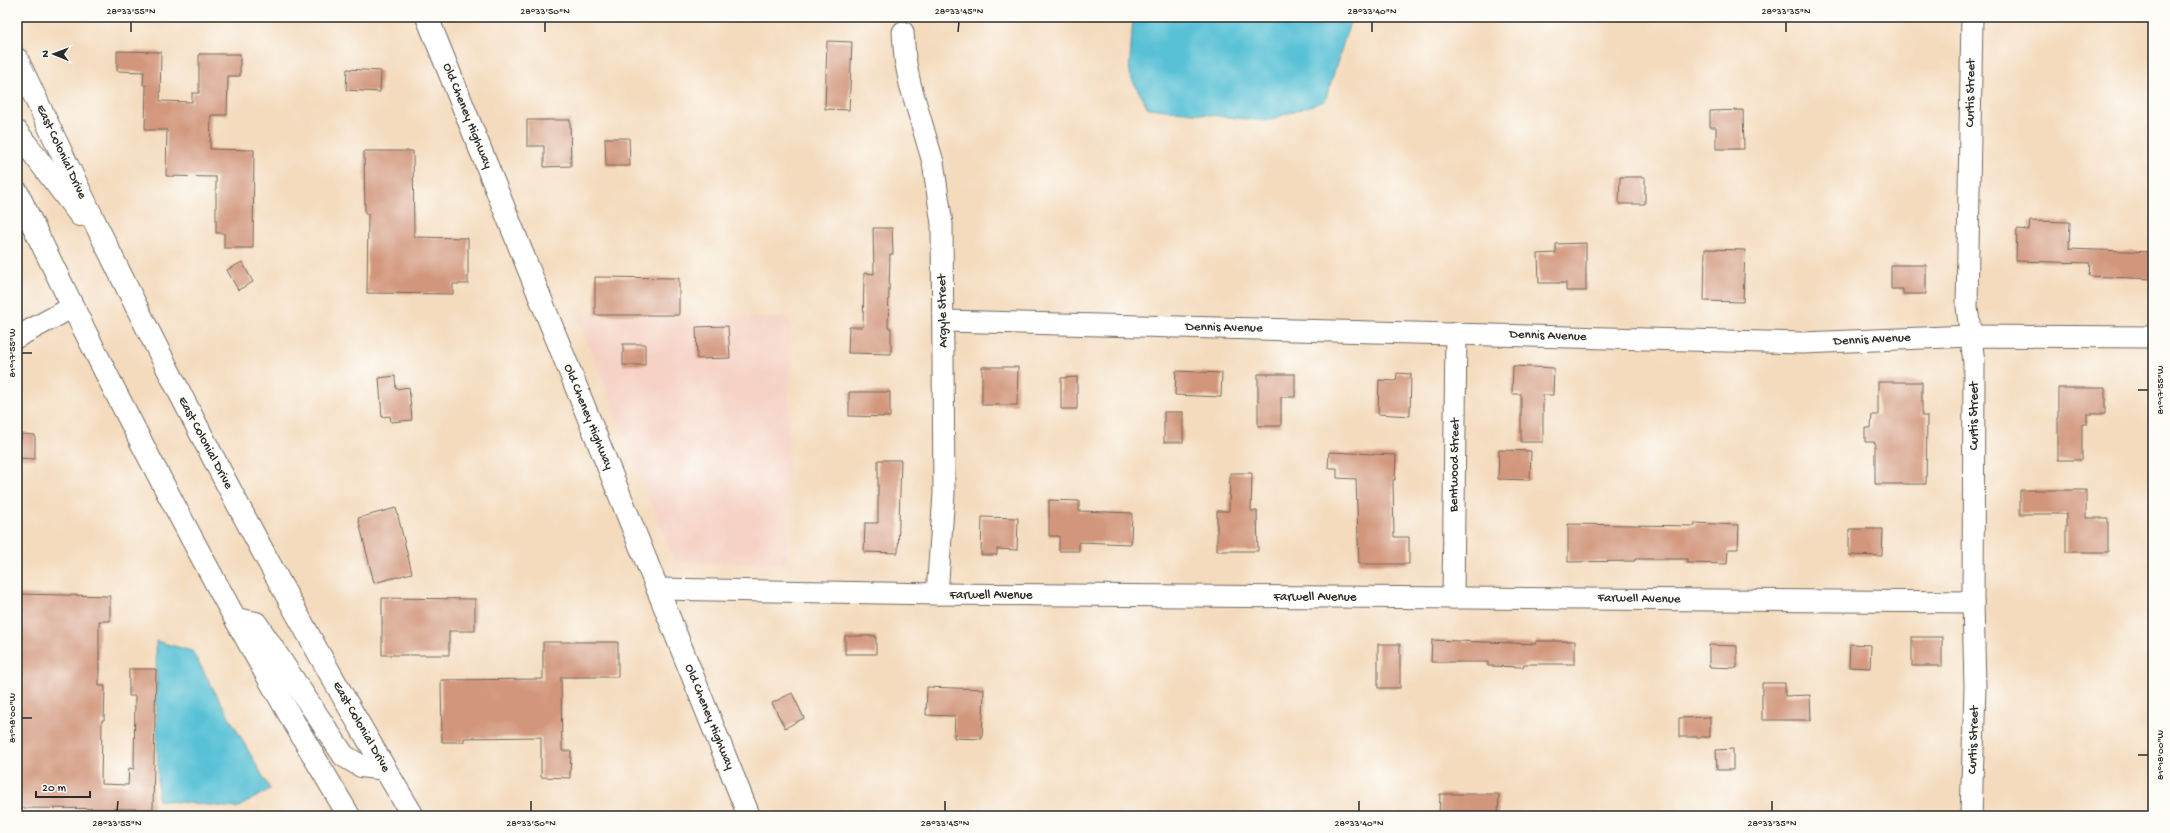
<svg xmlns="http://www.w3.org/2000/svg" width="2170" height="833" font-family="'Gochi Hand',sans-serif">
	<style>
		.built { fill: #f6d2c5 }
		.water { fill: #59c1d6; stroke: #427680 }
		.building { fill: #d2967b }
		.lines { fill: none; stroke-linecap: round; stroke-linejoin: round }
		.street-casing { stroke: #71695e; stroke-width: 23 }
		.secondary-casing { stroke: #71695e; stroke-width: 24 }
		.highway-casing { stroke: #71695e; stroke-width: 24 }
		.street { stroke: #fff; stroke-width: 21 }
		.secondary { stroke: #fff; stroke-width: 22 }
		.highway { stroke: #fff; stroke-width: 22 }
		.ticks { fill: none; stroke: #2b2b2b; stroke-width: 1.5 }
		.labels { text-anchor: middle; dominant-baseline: central; stroke-width: 3; stroke-linejoin: round; paint-order: stroke }
		.street-label { font-size: 13px; fill: #2b2b2b; stroke: #fdfcf7 }
		.neatline { fill: none; stroke: #2b2b2b; stroke-width: 1.5 }
		.ticks-label { font-size: 10px; text-anchor: middle; fill: #2b2b2b }
	</style>
	<rect width="100%" height="100%" fill="#fdfcf7"/>
	<filter id="ink" filterUnits="userSpaceOnUse"><feTurbulence type="fractalNoise" baseFrequency=".025" numOctaves="2"/><feDisplacementMap in="SourceGraphic" scale="8" xChannelSelector="R" yChannelSelector="G"/><feConvolveMatrix kernelMatrix="1 2 1 2 8 2 1 2 1" color-interpolation-filters="sRGB"/></filter>
	<filter id="wash" filterUnits="userSpaceOnUse"><feTurbulence type="fractalNoise" baseFrequency=".012" numOctaves="4" result="noise"/><feDisplacementMap in="SourceGraphic" scale="16" xChannelSelector="R" yChannelSelector="G"/><feGaussianBlur stdDeviation="0.9" result="paint"/><feColorMatrix in="noise" values="0 0 0 0 0 0 0 0 0 0 0 0 0 0 0 0 0 1.4 0 .05"/><feComposite in="paint" operator="in"/></filter>
	<g filter="url(#wash)">
		<rect width="100%" height="100%" fill="#f4dbbe"/>
		<path class="built" d="M576 315 790 318 787 564 675 562Z"/>
		<g class="water">
			<path d="M1133 17H1351V19L1325 101 1265 121 1148 108 1129 74Z"/>
			<path d="M156 641 192 651 270 789 237 808 158 800Z"/>
		</g>
		<g id="blocks">
			<g class="building">
				<path d="M827 41 852 42 849 110 825 109Z"/>
				<path d="M117 51 161 52 160 101 192 102V93H199V54H240V76H228L227 115H211L210 149 254 150 253 248H224V233H216V177L166 176 167 130H145L146 85H143L144 72 117 71Z"/>
				<path d="M347 69 381 71 380 92 346 90Z"/>
				<path d="M1743 110 1744 149H1716V127H1710V111Z"/>
				<path d="M527 120H570L571 166 544 167V146H527Z"/>
				<path d="M605 138H629L630 166H606Z"/>
				<path d="M364 151H413L414 237 468 238V284H453V294L367 293 368 214H365Z"/>
				<path d="M1620 177H1645V204H1619Z"/>
				<path d="M2030 221 2070 222 2069 249 2153 252V279L2089 276 2090 263 2016 261 2017 229 2029 230Z"/>
				<path d="M873 228H892L893 254H890L888 328H891V354L848 353 849 327H863L864 273 874 274Z"/>
				<path d="M1586 243V291H1566V283H1539L1538 254 1556 253V244Z"/>
				<path d="M1705 249 1745 250 1743 302 1704 301Z"/>
				<path d="M242 262 253 282 238 290 227 270Z"/>
				<path d="M1891 265H1926V294H1903V289H1891Z"/>
				<path d="M595 277 679 278V315H595Z"/>
				<path d="M728 326 730 358 697 359 696 327Z"/>
				<rect x="623" y="344" width="22" height="21"/>
				<path d="M1513 366 1554 368 1553 395H1543V442H1521V394H1512Z"/>
				<path d="M982 367H1018L1017 405H982Z"/>
				<path d="M1176 371 1222 373 1221 397 1175 395Z"/>
				<path d="M1397 373 1411 374 1410 416 1378 414 1379 380 1396 381Z"/>
				<path d="M1258 374H1295V397H1281V426H1258Z"/>
				<path d="M395 376 396 389 409 387 412 420 391 422 390 416 382 417 379 378Z"/>
				<path d="M1077 377V409H1061V378Z"/>
				<path d="M1878 382H1922V416H1927L1926 484H1875V442H1865V428H1871L1872 415H1878Z"/>
				<path d="M2058 388H2105V414H2087V424H2082V460H2058Z"/>
				<path d="M849 392H890V417L849 416Z"/>
				<rect x="1164" y="412" width="19" height="30"/>
				<path d="M21 434 35 435V459L17 458V439H21Z"/>
				<path d="M1499 450 1531 451 1530 480 1498 479Z"/>
				<path d="M1329 452 1396 455 1395 480H1393L1394 537H1409V564H1359L1356 479 1337 478V468H1328Z"/>
				<path d="M878 460H901L898 553 864 552 865 523H878Z"/>
				<path d="M1230 473H1252L1251 511H1257L1258 551H1217V511H1229Z"/>
				<path d="M2020 490H2086V518H2108V552H2066V514H2020Z"/>
				<path d="M1049 500 1079 501V511L1132 513 1131 544 1079 542V551H1059V536H1049Z"/>
				<path d="M396 508 412 573 374 583 358 518Z"/>
				<path d="M982 517 1018 518 1017 550 997 549V555H981Z"/>
				<path d="M1695 523 1739 525 1738 549H1728L1727 564 1687 563V559H1635V561L1568 562V524L1695 526Z"/>
				<path d="M1849 529H1883L1882 556 1849 555Z"/>
				<path d="M17 594 110 596V621H99V686H105L104 720H102L101 784 128 785 129 768 134 769 135 696H129V669H156L153 809 17 808Z"/>
				<path d="M382 598 475 599V631H449V655H382Z"/>
				<rect x="845" y="636" width="31" height="18"/>
				<rect x="1912" y="637" width="30" height="29"/>
				<path d="M1432 640 1536 644V641H1575V664H1524L1523 667 1488 666V662H1431Z"/>
				<path d="M543 642H618V677H561L562 751H571L570 778 541 777V737L464 738V742H442L441 680 543 679Z"/>
				<rect x="1378" y="644" width="22" height="44"/>
				<path d="M1850 644 1871 645 1870 668 1849 667Z"/>
				<path d="M1709 645 1737 646V668L1709 667Z"/>
				<path d="M1762 683H1785V696L1810 695 1811 720H1762Z"/>
				<path d="M927 687 984 689 982 739 954 738 955 716 926 715Z"/>
				<path d="M792 693 804 718 785 728 772 703Z"/>
				<path d="M1710 717V737H1679V718Z"/>
				<path d="M1733 749V770H1717L1716 750Z"/>
				<path d="M1440 794H1499L1498 816H1439Z"/>
			</g>
		</g>
	</g>
	<g filter="url(#ink)">
		<use href="#blocks" fill-opacity="0" stroke="#71695e" stroke-width="1"/>
		<g class="lines">
			<g class="street-casing">
				<g id="street">
					<path d="M903 32 905 59 910 84 933 162 942 224 944 494 937 594"/>
					<path d="M944 321 1803 343 1970 336 2153 337"/>
					<path d="M17 337 73 307"/>
					<path d="M657 589 937 594 1973 602"/>
					<path d="M1453 598 1456 333"/>
					<path d="M1971 816 1975 687 1973 602 1974 362 1967 307 1972 17"/>
				</g>
			</g>
			<g class="secondary-casing">
				<path id="secondary" d="M427 17 749 816"/>
			</g>
			<g class="highway-casing">
				<g id="highway">
					<path d="M17 59C138 317 266 571 413 816"/>
					<path d="M17 132 80 215"/>
					<path d="M17 192C92 349 171 504 256 656 286 710 318 763 349 816"/>
					<path d="M236 619 256 623 344 756 361 766 385 769"/>
				</g>
			</g>
			<use href="#street" class="street"/>
			<use href="#secondary" class="secondary"/>
			<use href="#highway" class="highway"/>
		</g>
	</g>
	<path class="ticks" d="M131 32V22M545 32V22M958 32 959 22M1372 32V22M1786 32V22M22 353H32M2138 390H2148M22 718H32M2138 755H2148M117 811 118 801M531 811V801M945 811V801M1359 811V801M1772 811V801"/>
	<g class="labels">
		<g class="street-label">
			<text transform="translate(1971 93) rotate(-89)">Curtis Street</text>
			<text transform="translate(467 116) rotate(68)">Old Cheney Highway</text>
			<text transform="translate(61 152) rotate(65)">East Colonial Drive</text>
			<text transform="translate(943 311) rotate(-91)">Argyle Street</text>
			<text transform="translate(1224 328) rotate(1)">Dennis Avenue</text>
			<text transform="translate(1548 336) rotate(2)">Dennis Avenue</text>
			<text transform="translate(1872 340) rotate(-3)">Dennis Avenue</text>
			<text transform="translate(1974 416) rotate(-90)">Curtis Street</text>
			<text transform="translate(588 417) rotate(68)">Old Cheney Highway</text>
			<text transform="translate(205 443) rotate(62)">East Colonial Drive</text>
			<text transform="translate(1455 465) rotate(-89)">Bentwood Street</text>
			<text x="991" y="595">Farwell Avenue</text>
			<text x="1315" y="597">Farwell Avenue</text>
			<text transform="translate(1639 599) rotate(1)">Farwell Avenue</text>
			<text transform="translate(709 717) rotate(68)">Old Cheney Highway</text>
			<text transform="translate(361 727) rotate(60)">East Colonial Drive</text>
			<text transform="translate(1974 740) rotate(-88)">Curtis Street</text>
		</g>
	</g>
	<rect width="2170" height="833" fill="none" stroke="#fdfcf7" stroke-width="44"/>
	<g transform="translate(54 54) rotate(271)" stroke="#fdfcf7" stroke-width="3" paint-order="stroke">
	<path d="M0-3L7 15L0 10L-7 15Z" fill="#2b2b2b"/>
	<text y="-6" font-size="11" font-weight="bold" text-anchor="middle" fill="#2b2b2b">N</text>
	</g>
	<path d="M36 791v6h54v-6" fill="none" stroke="#2b2b2b" stroke-width="2"/>
	<text x="42" y="791" font-size="12" fill="#2b2b2b" stroke="#fdfcf7" stroke-width="3" paint-order="stroke">20 m</text>
	<rect x="22" y="22" width="2126" height="789" class="neatline"/>
	<g class="ticks-label">
		<text x="131" y="14">28°33'55"N</text>
		<text x="545" y="14">28°33'50"N</text>
		<text x="959" y="14">28°33'45"N</text>
		<text x="1372" y="14">28°33'40"N</text>
		<text x="1786" y="14">28°33'35"N</text>
		<text transform="translate(11 353) rotate(-90)" y="4">81°17'55"W</text>
		<text transform="translate(2159 390) rotate(-90)" y="4">81°17'55"W</text>
		<text transform="translate(11 718) rotate(-90)" y="4">81°18'00"W</text>
		<text transform="translate(2159 755) rotate(-90)" y="4">81°18'00"W</text>
		<text x="117" y="826">28°33'55"N</text>
		<text x="531" y="826">28°33'50"N</text>
		<text x="945" y="826">28°33'45"N</text>
		<text x="1359" y="826">28°33'40"N</text>
		<text x="1772" y="826">28°33'35"N</text>
	</g>
</svg>
